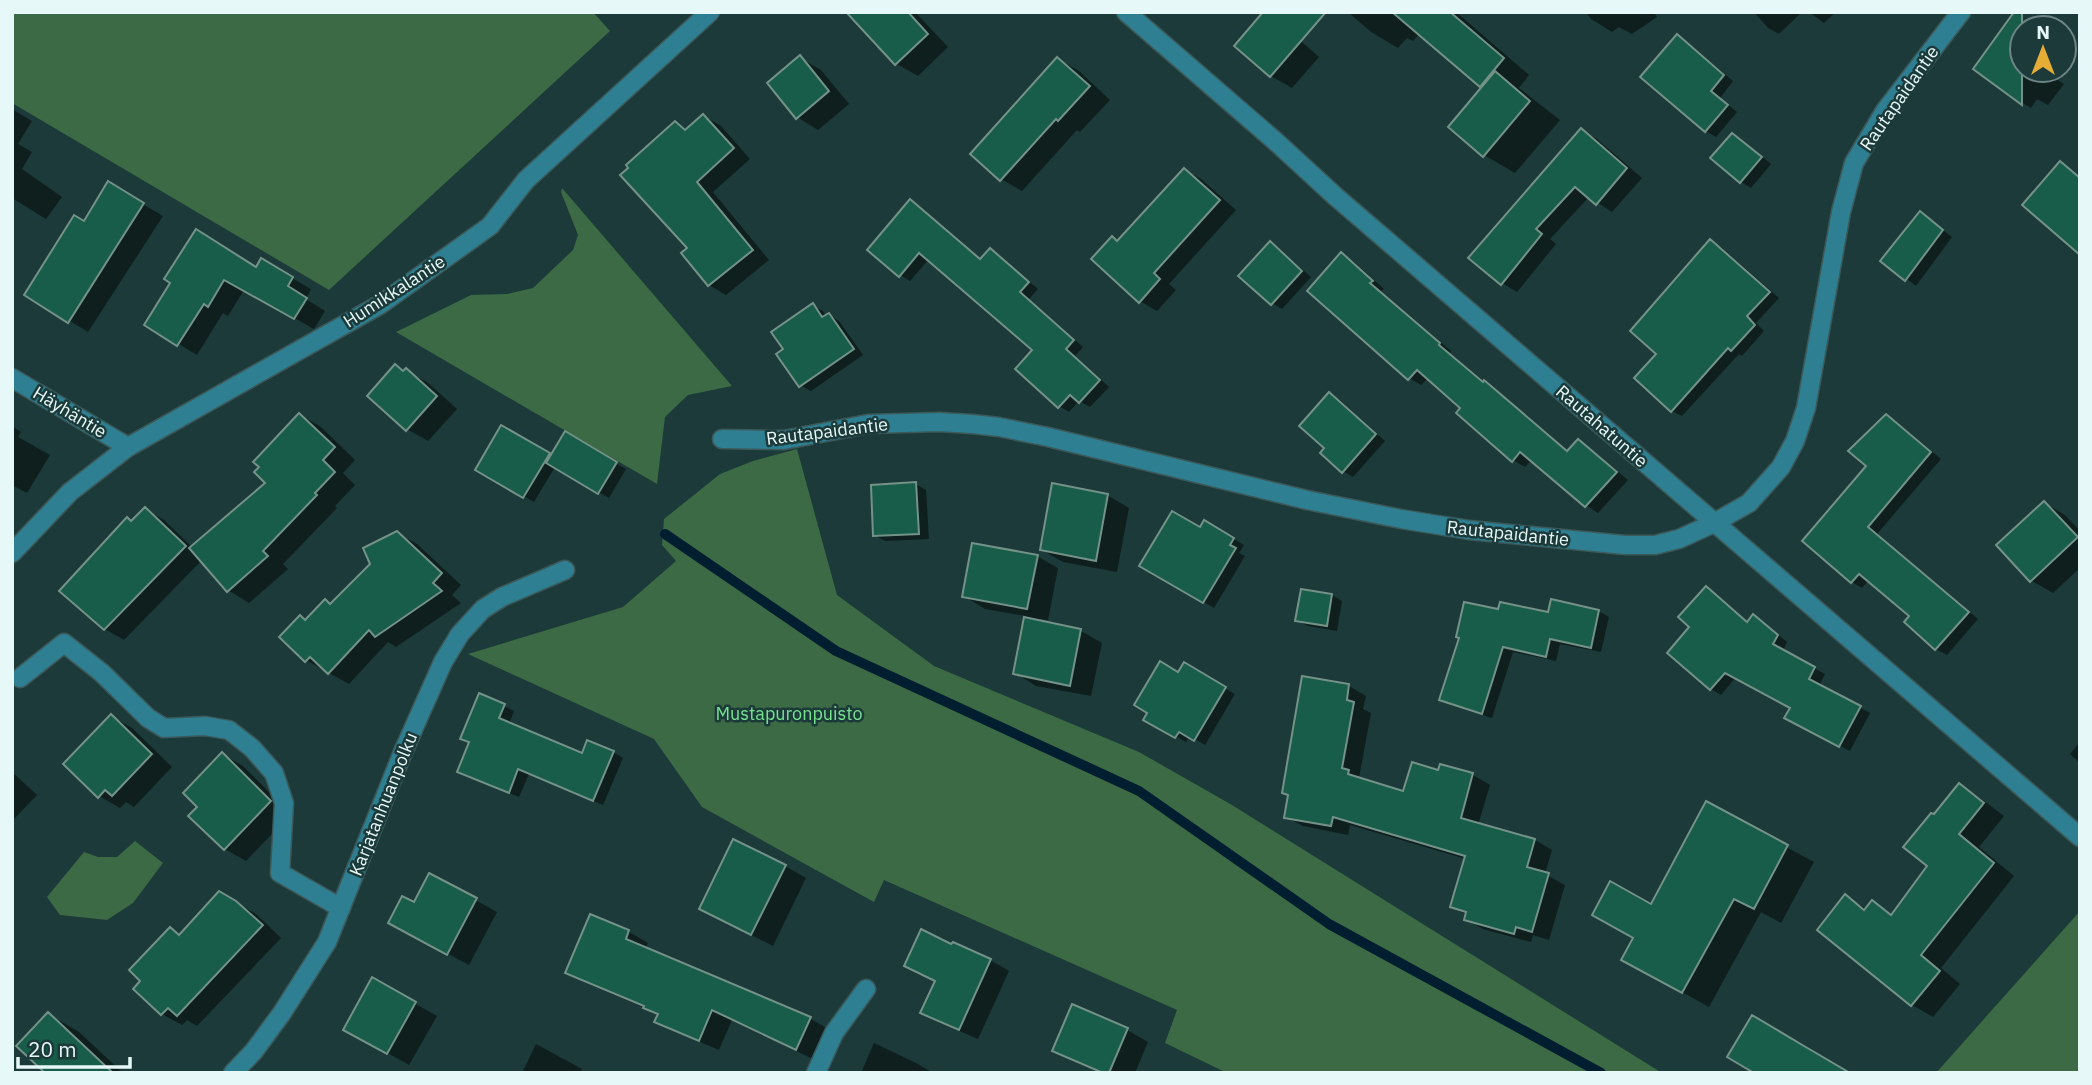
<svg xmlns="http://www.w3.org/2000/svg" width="2092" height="1085" font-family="'IBM Plex Sans',sans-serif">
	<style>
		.green { fill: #3b6a44 }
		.shadow { fill: #0007 }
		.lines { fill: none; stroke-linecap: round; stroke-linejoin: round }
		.stream { stroke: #001e2f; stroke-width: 10 }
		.building { fill: #185c4a; stroke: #749287; stroke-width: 2 }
		.lane-casing { stroke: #3c5858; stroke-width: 21 }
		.street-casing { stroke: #3c5858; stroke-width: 21 }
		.lane { stroke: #2d7f91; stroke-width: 18 }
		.street { stroke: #2d7f91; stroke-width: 18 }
		.labels { text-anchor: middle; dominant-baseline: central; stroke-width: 5; stroke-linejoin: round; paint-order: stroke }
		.street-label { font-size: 18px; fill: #e7f8f8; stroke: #1b3a39 }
		.park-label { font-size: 18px; fill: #78e28f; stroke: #1b3a39 }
	</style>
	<rect width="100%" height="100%" fill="#1b3a39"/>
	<g class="green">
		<path d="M12 12H593L610 31 329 290 12 103Z"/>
		<path d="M562 188 732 386 688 395 665 417 657 484 396 332 471 295 507 294 533 288 573 250 578 235 561 192Z"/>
		<path d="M797 449 837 595 934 666 1139 752 1232 805 1662 1073H1227L1165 1043 1177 1010 884 880 874 902 702 807 654 739 468 654 623 607 676 561 662 545 664 519 720 474 753 461Z"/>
		<path d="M135 841 163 863 133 903 107 920 60 915 47 897 84 852 98 857H117Z"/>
		<path d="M2080 911V1073H1936Z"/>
	</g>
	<g class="shadow">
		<path d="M856 12H915L948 47 918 76 897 64 852 16Z"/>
		<path d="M1348 12H1456L1529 75 1519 88 1560 120 1515 173 1484 155V87L1420 33 1413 41 1407 38 1398 48 1371 32Z"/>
		<path d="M1586 12H1654L1657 17 1632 34 1619 27 1612 32 1591 19Z"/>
		<path d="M1754 12H1802L1779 34 1768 28Z"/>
		<path d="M1809 12H1836L1824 23Z"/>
		<path d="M1285 27 1319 57 1292 88 1271 76Z"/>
		<path d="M2022 29V70H2058L2053 77 2064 84 2048 105 2037 99 2031 108 2021 102Z"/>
		<path d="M1677 36 1687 42 1733 81 1720 98 1737 112 1716 137 1706 131Z"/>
		<path d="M800 58 821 70 849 104 818 130 797 117Z"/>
		<path d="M1058 59 1079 71 1110 100 1080 132 1077 130 1022 191 1001 179Z"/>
		<path d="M12 109 32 121 18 144 32 152 22 169 62 197 46 219 12 198Z"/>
		<path d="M704 116 721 126 750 159 713 192 769 260 726 295 709 285 689 249 631 168 675 123 688 130Z"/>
		<path d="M1581 130 1597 139 1642 178 1612 212 1589 197 1550 239 1556 244 1517 292 1502 283Z"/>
		<path d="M1733 135 1743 141 1771 164 1751 188 1741 182Z"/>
		<path d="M1185 170 1201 179 1236 210 1169 284 1176 290 1157 311 1140 301 1093 259 1112 238 1119 242Z"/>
		<path d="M109 184 163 216 88 332 26 294 85 223Z"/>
		<path d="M910 202 920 207 981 260 990 250 1000 256 1038 289 1029 299 1083 347 1075 356 1109 387 1090 407 1079 401 1069 412 1059 406 1034 350 929 259 910 281 900 275Z"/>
		<path d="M1920 213 1952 237 1916 286 1882 260Z"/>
		<path d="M1711 241 1721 247 1779 298 1756 323 1764 331 1742 356 1739 354 1682 416 1672 411 1658 354Z"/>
		<path d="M1270 244 1280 250 1311 277 1282 309 1272 303Z"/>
		<path d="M1341 254 1353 261 1384 289 1381 291 1451 351 1450 353 1569 451 1578 441 1591 449 1628 480 1598 513 1586 505 1532 459 1525 467 1513 460 1462 408 1428 378 1421 385 1409 378Z"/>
		<path d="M262 261 311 289 306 299 325 311 314 329 244 290 228 316 223 313 197 355 146 324 172 282 257 269Z"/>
		<path d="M813 306 823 311 826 316 829 315 839 321 863 355 811 391 800 385 785 350Z"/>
		<path d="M396 366 427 382 457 409 428 441 407 429Z"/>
		<path d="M1329 394 1340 400 1385 441 1353 477 1343 471 1326 448Z"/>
		<path d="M300 415 321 427 355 460 343 473 355 485 335 506 337 508 283 564 288 569 249 603 228 590 202 560 124 640 105 629 133 522 145 509 164 520 192 547 268 483Z"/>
		<path d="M1887 417 1897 422 1941 459 1877 534 1978 619 1947 655 1936 649 1906 622 1912 616 1869 580 1862 588 1852 582 1868 466Z"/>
		<path d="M12 426 21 432 18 437 50 455 27 493 12 485Z"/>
		<path d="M502 427 552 456 565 434 626 469 609 498 555 467 534 502 477 469Z"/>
		<path d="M916 484 926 490 929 539 885 541 874 535Z"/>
		<path d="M1107 495 1129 508 1117 572 1063 562 1042 550Z"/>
		<path d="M2044 503 2065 515 2080 531V568L2053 593 2032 581 1998 545Z"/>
		<path d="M1205 522 1244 545 1239 553 1245 556 1214 608 1142 565 1201 529Z"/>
		<path d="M397 533 417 544 461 585 452 595 461 603 396 647 388 642 349 684 306 660 300 617 306 621 325 601 332 605 372 564Z"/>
		<path d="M1037 556 1058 568 1048 620 1039 619 1038 622 1081 631 1102 643 1091 696 1036 686 1015 673 1026 616 985 609 964 596Z"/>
		<path d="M1706 588 1716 594 1749 623 1753 616 1763 622 1787 642 1783 651 1825 674 1819 686 1870 713 1850 751 1794 722 1792 707 1736 677 1721 695 1711 689 1691 626Z"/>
		<path d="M1332 595 1342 601 1337 631 1308 626 1297 620Z"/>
		<path d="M1499 611 1549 614 1598 611 1609 617 1601 652 1560 644 1556 661 1513 652 1492 718 1451 705 1441 700Z"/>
		<path d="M1184 665 1235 694 1205 745 1190 736 1186 742 1145 719Z"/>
		<path d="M1304 678 1349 686 1366 696 1363 709 1371 713 1359 778 1405 793 1439 772 1441 766 1473 775 1490 785 1478 825 1535 840 1552 850 1545 874 1565 885 1549 940 1533 935 1531 942 1483 929 1466 919 1467 915 1452 907 1466 859 1350 825 1348 835 1303 826 1286 817Z"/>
		<path d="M504 706 514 711 509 724 583 755 613 752 623 758 603 805 529 774 519 797 470 777 471 743 462 738Z"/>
		<path d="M111 716 132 728 172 767 134 807 126 802 120 808 99 796Z"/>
		<path d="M2080 742V763L2070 754Z"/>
		<path d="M222 754 243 766 291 814 246 861 225 849 199 807Z"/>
		<path d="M12 772 37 795 12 821Z"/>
		<path d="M1959 786 1980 798 2004 816 1979 847 2014 876 1941 968 1960 984 1933 1017 1912 1005 1819 930 1846 897 1867 909 1872 902 1893 915 1930 866 1935 816Z"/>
		<path d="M1707 804 1814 862 1781 923 1761 912 1709 1007 1650 974 1651 906Z"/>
		<path d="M785 866 806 878 773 946 701 909Z"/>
		<path d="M430 875 497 912 469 965 411 934 415 904Z"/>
		<path d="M220 894 256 914 281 938 197 1026 187 1020 182 1025 162 1014 136 989 171 929 181 935Z"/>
		<path d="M591 916 629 932 648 943 645 949 811 1019 830 1030 815 1060 732 1020 719 1050 676 1032 656 1021 659 1015 652 1011 586 983 567 972Z"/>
		<path d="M952 946 990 960 1009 971 978 1039 941 1023 922 1012Z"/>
		<path d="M373 980 437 1016 409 1065 345 1029Z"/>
		<path d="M1073 1006 1127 1030 1148 1042 1135 1073H1100L1075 1062 1054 1050Z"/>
		<path d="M48 1014 79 1032 123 1073H47Z"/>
		<path d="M874 1043 916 1063 933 1073H861Z"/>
		<path d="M536 1044 582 1069 580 1073H522Z"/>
	</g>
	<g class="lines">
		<path class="stream" d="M665 534 836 651 1139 791 1329 924 1601 1073"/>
	</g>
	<g class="building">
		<path d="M846 12H908L928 34 895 65Z"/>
		<path d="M1263 12H1326L1270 77 1234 46Z"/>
		<path d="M1392 12H1450L1504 58 1480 87Z"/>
		<path d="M2014 12H2022V105L1973 69Z"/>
		<path d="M1677 34 1724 75 1711 91 1728 105 1705 132 1640 77Z"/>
		<path d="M800 55 829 91 796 119 767 83Z"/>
		<path d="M1057 57 1090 86 1058 121 1056 119 1000 181 970 154Z"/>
		<path d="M1495 71 1530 101 1483 157 1448 127Z"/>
		<path d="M703 114 734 148 697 182 753 250 708 286 681 253 687 248 620 175 628 168 626 165 675 121 685 130Z"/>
		<path d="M1581 128 1627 168 1596 205 1575 187 1536 229 1542 234 1501 285 1468 258Z"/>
		<path d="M1732 133 1762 157 1740 183 1710 158Z"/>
		<path d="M2060 161 2080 178V255L2022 205Z"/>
		<path d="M1184 168 1220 200 1154 273 1160 279 1139 303 1091 259 1112 236 1117 241Z"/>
		<path d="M108 181 144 203 68 323 24 295 74 215 84 221Z"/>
		<path d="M910 199 980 259 990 248 1029 282 1020 292 1074 340 1066 349 1100 380 1079 403 1070 395 1058 408 1015 369 1032 350 919 253 899 277 867 250Z"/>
		<path d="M1920 211 1943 230 1905 281 1880 261Z"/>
		<path d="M196 229 256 267 261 258 293 277 288 286 307 298 294 319 224 280 208 307 204 304 177 346 144 325 170 283 164 279Z"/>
		<path d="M1710 239 1770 292 1747 316 1755 325 1731 351 1728 348 1671 412 1634 378 1656 354 1630 331Z"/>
		<path d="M1270 241 1302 271 1271 305 1238 276Z"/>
		<path d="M1341 252 1373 281 1370 283 1440 343 1439 345 1483 382 1484 380 1567 451 1578 439 1617 472 1585 507 1520 452 1512 462 1456 413 1460 408 1417 370 1408 380 1307 291Z"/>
		<path d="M813 303 822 317 829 313 854 349 799 387 776 354 783 349 771 332Z"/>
		<path d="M395 364 403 371 406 368 437 396 406 431 367 396Z"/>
		<path d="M1329 392 1376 434 1342 473 1320 453 1324 448 1299 426Z"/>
		<path d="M299 413 335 447 323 460 335 472 315 493 317 495 263 551 268 556 227 592 189 548 265 483 254 472 259 467 253 462Z"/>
		<path d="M1886 414 1931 452 1868 527 1969 612 1935 650 1904 622 1909 616 1859 574 1851 583 1802 541 1866 466 1848 451Z"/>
		<path d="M501 425 550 453 523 498 475 470Z"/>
		<path d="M565 431 617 462 598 494 546 463Z"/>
		<path d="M916 482 919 534 873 536 871 485Z"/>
		<path d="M1052 483 1108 494 1096 561 1040 550Z"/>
		<path d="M2044 501 2078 537 2030 582 1996 545Z"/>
		<path d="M145 507 186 546 104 630 59 591 127 517 131 521Z"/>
		<path d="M1172 511 1200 527 1204 520 1234 538 1230 545 1236 548 1203 603 1139 566Z"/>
		<path d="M397 531 442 573 433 583 442 591 375 637 369 630 328 674 310 657 305 662 279 637 300 615 305 620 325 599 330 604 370 564 363 548Z"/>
		<path d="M972 543 1038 555 1027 609 962 597Z"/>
		<path d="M1706 586 1747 622 1753 614 1778 635 1773 644 1815 667 1809 679 1861 706 1839 747 1784 718 1790 708 1725 673 1710 690 1667 653 1689 627 1678 617Z"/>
		<path d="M1301 589 1332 594 1327 626 1295 621Z"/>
		<path d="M1551 599 1599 610 1591 648 1550 639 1546 657 1503 647 1482 714 1439 700 1459 638 1456 637 1464 602 1498 609 1500 602 1548 612Z"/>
		<path d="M1024 617 1081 629 1070 686 1013 674Z"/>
		<path d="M1160 661 1178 672 1184 662 1226 687 1194 741 1179 732 1175 738 1143 720 1147 713 1134 705Z"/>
		<path d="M1302 676 1349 684 1347 700 1354 702 1342 768 1349 770 1348 774 1403 791 1412 762 1438 770 1440 764 1473 773 1461 818 1535 839 1527 867 1549 873 1532 932 1516 927 1514 934 1464 920 1466 912 1450 907 1465 856 1333 817 1331 826 1284 818 1288 795 1282 793Z"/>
		<path d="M479 693 505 704 499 718 582 753 587 740 614 751 593 801 518 769 509 793 457 772 469 742 460 739Z"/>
		<path d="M111 714 152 754 112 796 105 790 98 798 63 764Z"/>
		<path d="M222 752 271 801 224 850 188 816 197 807 183 793Z"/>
		<path d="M1959 783 1984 803 1959 834 1994 863 1921 955 1940 971 1911 1006 1817 930 1845 894 1864 910 1872 900 1891 915 1927 866 1903 847 1931 813 1934 814Z"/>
		<path d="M1706 801 1788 845 1754 909 1734 899 1682 993 1621 960 1633 938 1592 915 1610 881 1651 904Z"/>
		<path d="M733 839 786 865 751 935 699 909Z"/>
		<path d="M429 873 477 898 447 955 388 923 402 896 414 902Z"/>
		<path d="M219 891 236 901 263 925 177 1016 168 1008 161 1015 133 989 140 981 129 970 170 927 179 935Z"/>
		<path d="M590 914 629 930 626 939 811 1017 796 1050 712 1010 699 1041 654 1022 658 1014 643 1008 644 1006 565 973Z"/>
		<path d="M921 929 951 944 953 942 991 959 959 1030 920 1013 935 981 904 966Z"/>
		<path d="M372 977 416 1002 387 1054 343 1030Z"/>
		<path d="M1072 1004 1128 1028 1109 1073H1103L1052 1051Z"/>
		<path d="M48 1012 113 1073H45L16 1046Z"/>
		<path d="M1752 1015 1804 1046 1850 1073H1754L1727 1057Z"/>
	</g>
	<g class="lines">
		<g class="lane-casing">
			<path id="lane" d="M20 678 64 643 102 673 148 718 164 728 205 726 229 730 252 748 274 773 284 803 280 873 341 908"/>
		</g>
		<g class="street-casing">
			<g id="street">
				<path d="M1126 12 1274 140 1335 196 2080 837"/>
				<path d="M12 378 128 447"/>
				<path d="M722 439 784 440 868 424 939 422 972 424 999 427 1048 437 1307 500 1401 519 1469 530 1625 545H1655L1679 539 1714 523 1749 503 1781 467 1795 441 1806 408 1841 212 1854 163 1885 111 1961 12"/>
				<path d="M12 553 70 492 128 447 381 304 490 226 526 180 710 12"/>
				<path d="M233 1073 254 1051 282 1013 327 942 403 752 443 662 460 634 483 609 502 597 565 570"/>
				<path d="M816 1073 834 1033 866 989"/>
			</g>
		</g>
		<use href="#lane" class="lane"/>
		<use href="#street" class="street"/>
	</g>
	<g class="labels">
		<g class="street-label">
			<text transform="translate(1899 98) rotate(-55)">Rautapaidantie</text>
			<text transform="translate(394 291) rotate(-33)">Humikkalantie</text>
			<text transform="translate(70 412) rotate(31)">Häyhäntie</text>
			<text transform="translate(1602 426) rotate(41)">Rautahatuntie</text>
			<text transform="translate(827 431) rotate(-7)">Rautapaidantie</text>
			<text transform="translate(1508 533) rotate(6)">Rautapaidantie</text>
			<text transform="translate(383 804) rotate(-68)">Karjatanhuanpolku</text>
		</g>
		<g class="park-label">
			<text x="789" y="713">Mustapuronpuisto</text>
		</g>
	</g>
	<rect width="2092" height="1085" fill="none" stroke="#e7f8f8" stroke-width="28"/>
	<g transform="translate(2043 49)"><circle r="33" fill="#1b3a39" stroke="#6d8685" stroke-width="2"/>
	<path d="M0-5L12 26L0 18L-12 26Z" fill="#e5ad35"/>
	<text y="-10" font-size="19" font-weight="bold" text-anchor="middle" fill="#e7f8f8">N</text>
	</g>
	<path d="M18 1057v10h112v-10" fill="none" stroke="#e7f8f8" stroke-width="3.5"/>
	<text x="28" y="1057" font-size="21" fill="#e7f8f8" stroke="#1b3a39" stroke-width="5" paint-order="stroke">20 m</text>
</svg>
